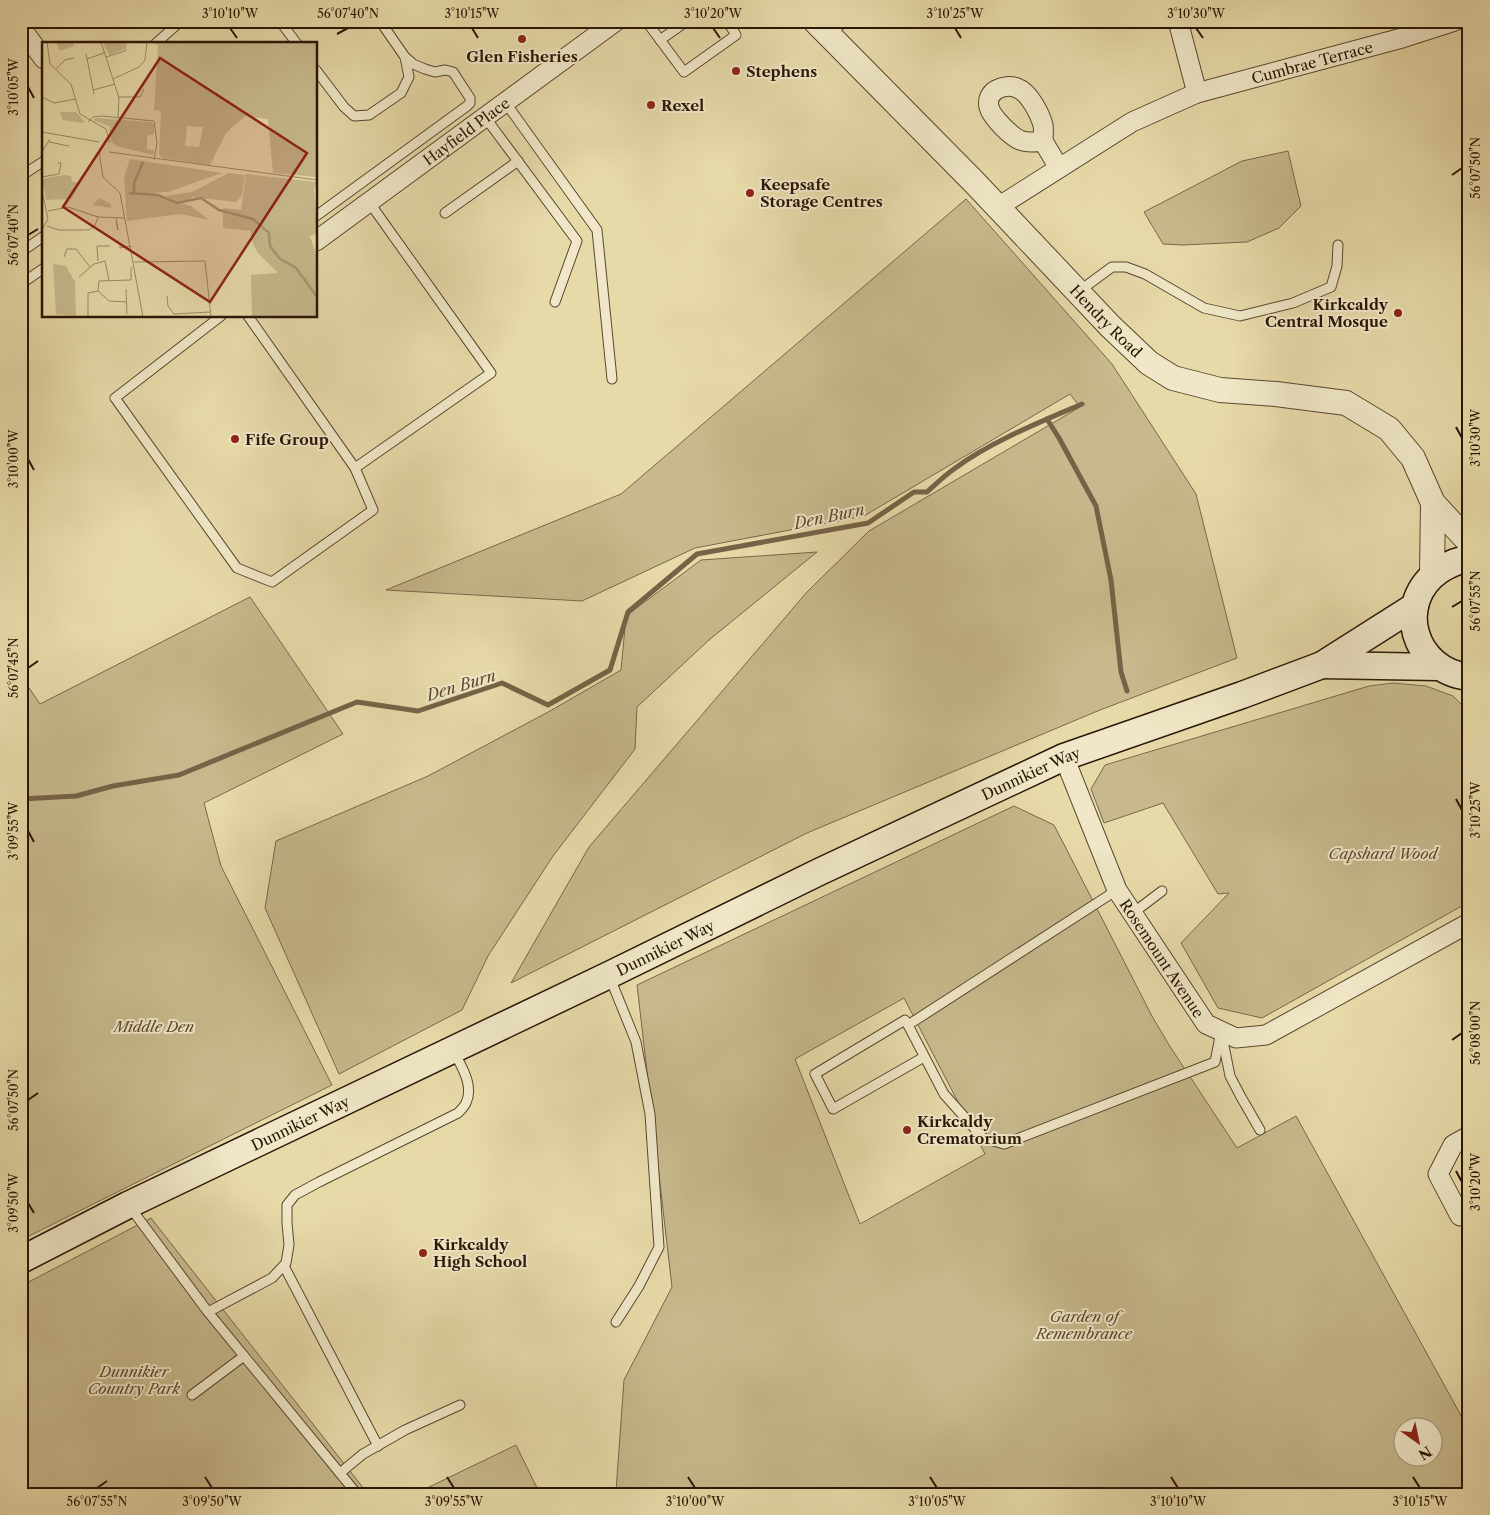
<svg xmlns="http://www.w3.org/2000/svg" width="1490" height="1515" font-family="'Libre Caslon Text',serif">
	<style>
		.green { fill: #c7b98d; stroke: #78684a; fill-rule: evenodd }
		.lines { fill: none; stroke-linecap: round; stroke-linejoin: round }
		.stream { stroke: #756347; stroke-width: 5 }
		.service-casing { stroke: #59472f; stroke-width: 11 }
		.minor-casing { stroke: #59472f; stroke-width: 21 }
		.tertiary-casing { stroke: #59472f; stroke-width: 26 }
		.secondary-casing { stroke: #2a1606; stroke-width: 29 }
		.service { stroke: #efe7c7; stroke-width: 9 }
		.minor { stroke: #efe7c7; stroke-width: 19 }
		.tertiary { stroke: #efe7c7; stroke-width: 24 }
		.secondary { stroke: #efe7c7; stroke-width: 26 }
		.ticks { fill: none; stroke: #2a1606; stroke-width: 2 }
		.poi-dot { fill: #8f2418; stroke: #efe7c7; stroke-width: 2 }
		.labels { text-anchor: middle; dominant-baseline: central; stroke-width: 4; stroke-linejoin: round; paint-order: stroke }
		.poi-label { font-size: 15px; font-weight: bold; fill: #2a1606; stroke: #efe7c7; text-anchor: start }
		.street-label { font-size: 15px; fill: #2a1606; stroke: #efe7c7 }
		.park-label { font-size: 15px; font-style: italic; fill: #59472e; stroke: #efe7c7 }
		.water-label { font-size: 16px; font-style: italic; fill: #5c4a31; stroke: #efe7c7 }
		.inset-river { fill: none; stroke: #a79772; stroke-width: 2.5 }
		.inset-road { fill: none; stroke: #9b8c68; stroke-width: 1 }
		.view { fill: #8f2418; fill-opacity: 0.15; stroke: #8f2418; stroke-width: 2.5 }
		.inset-edge { fill: none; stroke: #2a1606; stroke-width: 2.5 }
		.neatline { fill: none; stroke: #2a1606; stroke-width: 2 }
		.ticks-label { font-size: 12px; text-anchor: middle; fill: #2a1606 }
	</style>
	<rect width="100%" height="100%" fill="#e7daa9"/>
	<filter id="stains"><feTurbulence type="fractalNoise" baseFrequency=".004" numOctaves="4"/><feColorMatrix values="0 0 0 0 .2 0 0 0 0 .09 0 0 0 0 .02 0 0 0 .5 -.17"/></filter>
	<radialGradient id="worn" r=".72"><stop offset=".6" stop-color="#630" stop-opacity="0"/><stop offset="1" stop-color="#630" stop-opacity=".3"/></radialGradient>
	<g class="green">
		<path d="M1288 151 1301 206 1279 228 1247 242 1183 245 1163 244 1144 212 1242 161Z"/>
		<path d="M966 199 1112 364 1196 494 1237 658 1100 710 807 833 511 983 589 847 807 592 869 531 1080 407 1070 394 864 516 695 548 582 601 386 590 621 494Z"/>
		<path d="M817 552 709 640 637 707 635 749 553 856 488 956 462 1010 339 1074 265 908 276 841 428 776 550 711 621 670 626 616 701 560Z"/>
		<path d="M250 597 343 734 204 803 221 866 332 1085 21 1240V676L40 704Z"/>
		<path d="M1393 683 1426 686 1453 696 1469 712V902L1262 1018 1218 1008 1181 943 1229 893 1218 894 1163 803 1104 823 1091 789 1105 765 1369 686Z"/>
		<path d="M1014 806 1054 825 1153 1018 1171 1048 1237 1148 1296 1116 1469 1430V1494H610L616 1491 624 1380 672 1287 637 985ZM904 998 985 1154 860 1224 795 1059ZM1402 1428H1432V1458H1402Z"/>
		<path d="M151 1218 368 1494H21V1286Z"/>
		<path d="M516 1445 540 1494H429L427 1488Z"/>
	</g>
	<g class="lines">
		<g class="stream">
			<path d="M1047 419 1059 438 1096 506 1111 580 1121 672 1127 691"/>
			<path d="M21 799 76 796 113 786 179 775 357 702 418 711 502 683 548 705 610 670 628 612 697 554 868 523 914 492H927C936 484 944 476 954 469 990 442 1040 422 1082 404"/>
		</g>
		<g class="service-casing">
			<g id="service">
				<path d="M280 21 297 44"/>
				<path d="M646 21 684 72 736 35 727 21"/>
				<path d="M660 40 687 21"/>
				<path d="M155 44 181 21"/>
				<path d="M316 70 344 107 354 116 369 115 401 93 409 77 405 57"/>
				<path d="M505 102 597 230 612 379"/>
				<path d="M485 117 577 241 555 302"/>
				<path d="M21 176 44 161"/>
				<path d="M445 213 518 161"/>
				<path d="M316 216 467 106 470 103V98L453 72 445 70 435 72 425 69 413 64 405 57 380 21"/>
				<path d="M21 252 44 236"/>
				<path d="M21 284 44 268"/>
				<path d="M1078 292 1112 267H1126L1145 274 1204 308 1240 316 1293 303 1331 287 1337 266 1338 245"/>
				<path d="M221 316 115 398 237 568 272 582 373 510 355 468 248 316"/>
				<path d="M355 468 491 373 369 202"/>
				<path d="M1133 913 1162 891"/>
				<path d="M610 978 636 1042 650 1114 659 1247 639 1286 616 1322"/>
				<path d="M908 1025 1117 890"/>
				<path d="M1222 1036 1230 1076 1241 1097 1260 1130"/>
				<path d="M924 1057 833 1109 815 1074 905 1020 908 1025 944 1094 983 1138 1004 1144 1215 1062 1221 1031"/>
				<path d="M130 1207 208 1312 357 1494"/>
				<path d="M284 1266 378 1446"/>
				<path d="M208 1312 272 1278 286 1263 289 1245 287 1223V1205L295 1195 319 1182 458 1113C461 1110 464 1107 466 1103 474 1086 462 1067 454 1052"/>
				<path d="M192 1395 244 1356"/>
				<path d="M340 1473 363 1454 405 1430 460 1405"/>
			</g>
		</g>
		<g class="minor-casing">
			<g id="minor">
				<path d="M1178 21 1197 93"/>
				<path d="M21 28 44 59"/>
				<path d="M826 32 837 21"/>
				<path d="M1043 141C1043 136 1044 130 1043 125 1040 114 1029 92 1017 88 1004 83 985 91 989 107 991 115 997 120 1002 126 1017 141 1022 144 1043 141L1059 168"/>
				<path id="s1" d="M998 207 1132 122 1197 93 1402 38 1455 21"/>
				<path id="s2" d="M316 241 616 21"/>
				<path id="s3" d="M1064 757 1117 890 1206 1024 1236 1038 1266 1035 1469 923"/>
				<path d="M1460 1216 1438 1174 1453 1145 1469 1136"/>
			</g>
		</g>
		<g class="tertiary-casing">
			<g id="tertiary">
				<path id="s4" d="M815 21 975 183 1110 326 1149 363 1173 378 1220 390 1276 394 1346 403 1389 429 1413 458 1433 503 1469 542"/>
				<path d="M1432 575 1433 503"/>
			</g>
		</g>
		<g class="secondary-casing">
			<g id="secondary">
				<path d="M1469 559C1459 560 1449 564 1440 570 1393 602 1413 671 1469 677"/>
				<path d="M1322 665 1438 667"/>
				<path id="s5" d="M21 1260 128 1205 609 975 819 872 1064 757 1242 695 1322 665 1415 606"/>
			</g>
		</g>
		<use href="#service" class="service"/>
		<use href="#minor" class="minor"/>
		<use href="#tertiary" class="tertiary"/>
		<use href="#secondary" class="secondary"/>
	</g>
	<path class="ticks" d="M230 28 237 38M472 28 478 38M713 28 720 38M955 28 961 38M1196 28 1203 38M337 34 348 28M28 87 34 98M1452 175 1462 168M28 235 38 229M1456 427 1462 438M28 459 34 470M1452 607 1462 601M28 668 38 661M1456 799 1462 810M28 831 34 842M1452 1040 1462 1033M28 1100 38 1093M1456 1171 1462 1182M28 1203 34 1213M205 1477 212 1488M447 1477 454 1488M688 1477 695 1488M930 1477 937 1488M1171 1477 1178 1488M1413 1477 1420 1488M97 1488 107 1481"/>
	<g class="poi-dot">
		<circle cx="522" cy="39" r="5"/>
		<circle cx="736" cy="71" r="5"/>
		<circle cx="651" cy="105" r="5"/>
		<circle cx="750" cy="193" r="5"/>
		<circle cx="1398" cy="313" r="5"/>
		<circle cx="235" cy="439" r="5"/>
		<circle cx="907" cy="1130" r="5"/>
		<circle cx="423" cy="1253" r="5"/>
	</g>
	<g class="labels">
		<g class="poi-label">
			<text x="522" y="56" text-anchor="middle">Glen Fisheries</text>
			<text x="746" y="71">Stephens</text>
			<text x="661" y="105">Rexel</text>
			<text x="760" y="184">Keepsafe<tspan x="760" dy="17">Storage Centres</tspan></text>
			<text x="1388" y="304" text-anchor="end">Kirkcaldy<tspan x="1388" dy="17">Central Mosque</tspan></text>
			<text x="245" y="439">Fife Group</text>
			<text x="917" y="1121">Kirkcaldy<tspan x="917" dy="17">Crematorium</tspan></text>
			<text x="433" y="1244">Kirkcaldy<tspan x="433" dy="17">High School</tspan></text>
		</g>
		<g class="street-label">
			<text stroke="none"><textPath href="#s1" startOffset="349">Cumbrae Terrace</textPath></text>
			<text stroke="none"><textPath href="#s2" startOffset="186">Hayfield Place</textPath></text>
			<text stroke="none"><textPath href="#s4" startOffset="418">Hendry Road</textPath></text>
			<text stroke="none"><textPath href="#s5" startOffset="1121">Dunnikier Way</textPath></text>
			<text stroke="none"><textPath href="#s5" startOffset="716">Dunnikier Way</textPath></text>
			<text stroke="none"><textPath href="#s3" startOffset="225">Rosemount Avenue</textPath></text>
			<text stroke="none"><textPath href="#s5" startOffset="311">Dunnikier Way</textPath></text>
		</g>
		<g class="park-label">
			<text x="1383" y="853">Capshard Wood</text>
			<text x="154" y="1026">Middle Den</text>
			<text x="1084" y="1316">Garden of<tspan x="1084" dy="17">Remembrance</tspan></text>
			<text x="134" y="1371">Dunnikier<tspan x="134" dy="17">Country Park</tspan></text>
		</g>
		<g class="water-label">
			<text transform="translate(829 516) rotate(-12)">Den Burn</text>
			<text transform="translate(461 685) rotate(-17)">Den Burn</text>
		</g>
	</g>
	<g transform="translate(42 42)">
		<rect width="275" height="275" fill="#e7daa9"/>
		<path d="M14 0H57L58 1H32V4L18 9ZM61 0H82L81 8 67 13ZM106 0H275V135L231 131 226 77 203 74 184 91 168 123 120 116 117 112 119 69 112 68 116 3ZM145 84 161 85 157 105 143 104ZM18 70H34L42 79 41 81 21 78ZM54 76 109 80 112 83V92L105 94V107L112 109 111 113 74 104 69 99 67 84 51 78ZM88 117 180 131 126 150 88 152 116 154 149 164 167 178 138 172 85 179 82 135ZM187 131 203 133 200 154 194 160 150 155 146 160H135L123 154 150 150ZM204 132 275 140 272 147 275 191 268 194 275 215V275H210L209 233 236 231 216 211 209 198V189L181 186V166L199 168ZM22 133 29 134 30 140H39L29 157 4 158 0 137ZM57 156 69 162V166L51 163ZM11 222 24 224 33 240 34 274 14 272Z" fill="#c7b98d" fill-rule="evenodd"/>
		<path class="inset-river" d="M87 151 116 153 135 161 159 156 177 168 211 177 227 191 228 204 237 216 254 226 275 255M92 152V141L101 120"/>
		<path class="inset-road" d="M5 0 8 22 29 42 38 72 64 87 68 101M59 0 77 56 76 75M44 12 52 52M64 15 83 9V0M45 17 62 11M13 28 23 18 32 16M71 37 97 25 103 18 105 0M51 48 73 42M0 55 12 61 33 57M76 55H98L102 47M46 80 51 75 60 74 112 79 115 101 112 118M0 90 57 100M7 100 27 104M0 110 8 97M57 110 61 135 78 151 101 275M67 110 275 138M0 135 17 132 19 121H16M0 149 6 177 0 188M6 169 26 165 56 175 83 176M74 180 76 188 74 176M5 184 17 188H47L53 183 56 175M78 201V206L89 204M22 215 25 207H34L48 225M56 219 55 204H68M92 220 163 219 169 275M37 235 52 222 63 219 67 238M84 247 85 272M56 249 67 259 85 260M125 254 126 264 132 272 168 270M46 275V251L56 249 57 239 89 238V225"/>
		<path class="view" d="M118 16 265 111 168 260 21 165Z"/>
		<rect width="275" height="275" class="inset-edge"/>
	</g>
	<rect width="1490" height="1515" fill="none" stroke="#e7daa9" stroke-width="55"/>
	<g transform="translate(1418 1442) rotate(147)"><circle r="24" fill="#efe7c7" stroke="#a0937a"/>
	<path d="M0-4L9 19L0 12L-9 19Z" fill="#8f2418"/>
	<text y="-8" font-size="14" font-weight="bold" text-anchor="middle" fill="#2a1606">N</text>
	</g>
	<rect x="28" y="28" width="1434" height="1460" class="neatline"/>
	<g class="ticks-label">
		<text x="230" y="18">3°10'10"W</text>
		<text x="348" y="18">56°07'40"N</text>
		<text x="472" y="18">3°10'15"W</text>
		<text x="713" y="18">3°10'20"W</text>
		<text x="955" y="18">3°10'25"W</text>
		<text x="1196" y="18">3°10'30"W</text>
		<text transform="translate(14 87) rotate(-90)" y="4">3°10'05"W</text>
		<text transform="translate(1476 168) rotate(-90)" y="4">56°07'50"N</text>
		<text transform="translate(14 235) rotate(-90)" y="4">56°07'40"N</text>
		<text transform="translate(1476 438) rotate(-90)" y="4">3°10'30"W</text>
		<text transform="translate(14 459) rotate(-90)" y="4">3°10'00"W</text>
		<text transform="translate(1476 601) rotate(-90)" y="4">56°07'55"N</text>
		<text transform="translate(14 668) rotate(-90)" y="4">56°07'45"N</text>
		<text transform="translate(1476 810) rotate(-90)" y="4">3°10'25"W</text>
		<text transform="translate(14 831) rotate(-90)" y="4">3°09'55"W</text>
		<text transform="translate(1476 1033) rotate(-90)" y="4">56°08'00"N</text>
		<text transform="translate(14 1100) rotate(-90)" y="4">56°07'50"N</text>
		<text transform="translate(1476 1182) rotate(-90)" y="4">3°10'20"W</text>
		<text transform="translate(14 1203) rotate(-90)" y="4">3°09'50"W</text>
		<text x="97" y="1506">56°07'55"N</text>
		<text x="212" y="1506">3°09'50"W</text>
		<text x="454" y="1506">3°09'55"W</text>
		<text x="695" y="1506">3°10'00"W</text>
		<text x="937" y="1506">3°10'05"W</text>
		<text x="1178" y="1506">3°10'10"W</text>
		<text x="1420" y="1506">3°10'15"W</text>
	</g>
	<rect width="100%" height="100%" filter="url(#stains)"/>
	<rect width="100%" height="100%" fill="url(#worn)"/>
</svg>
